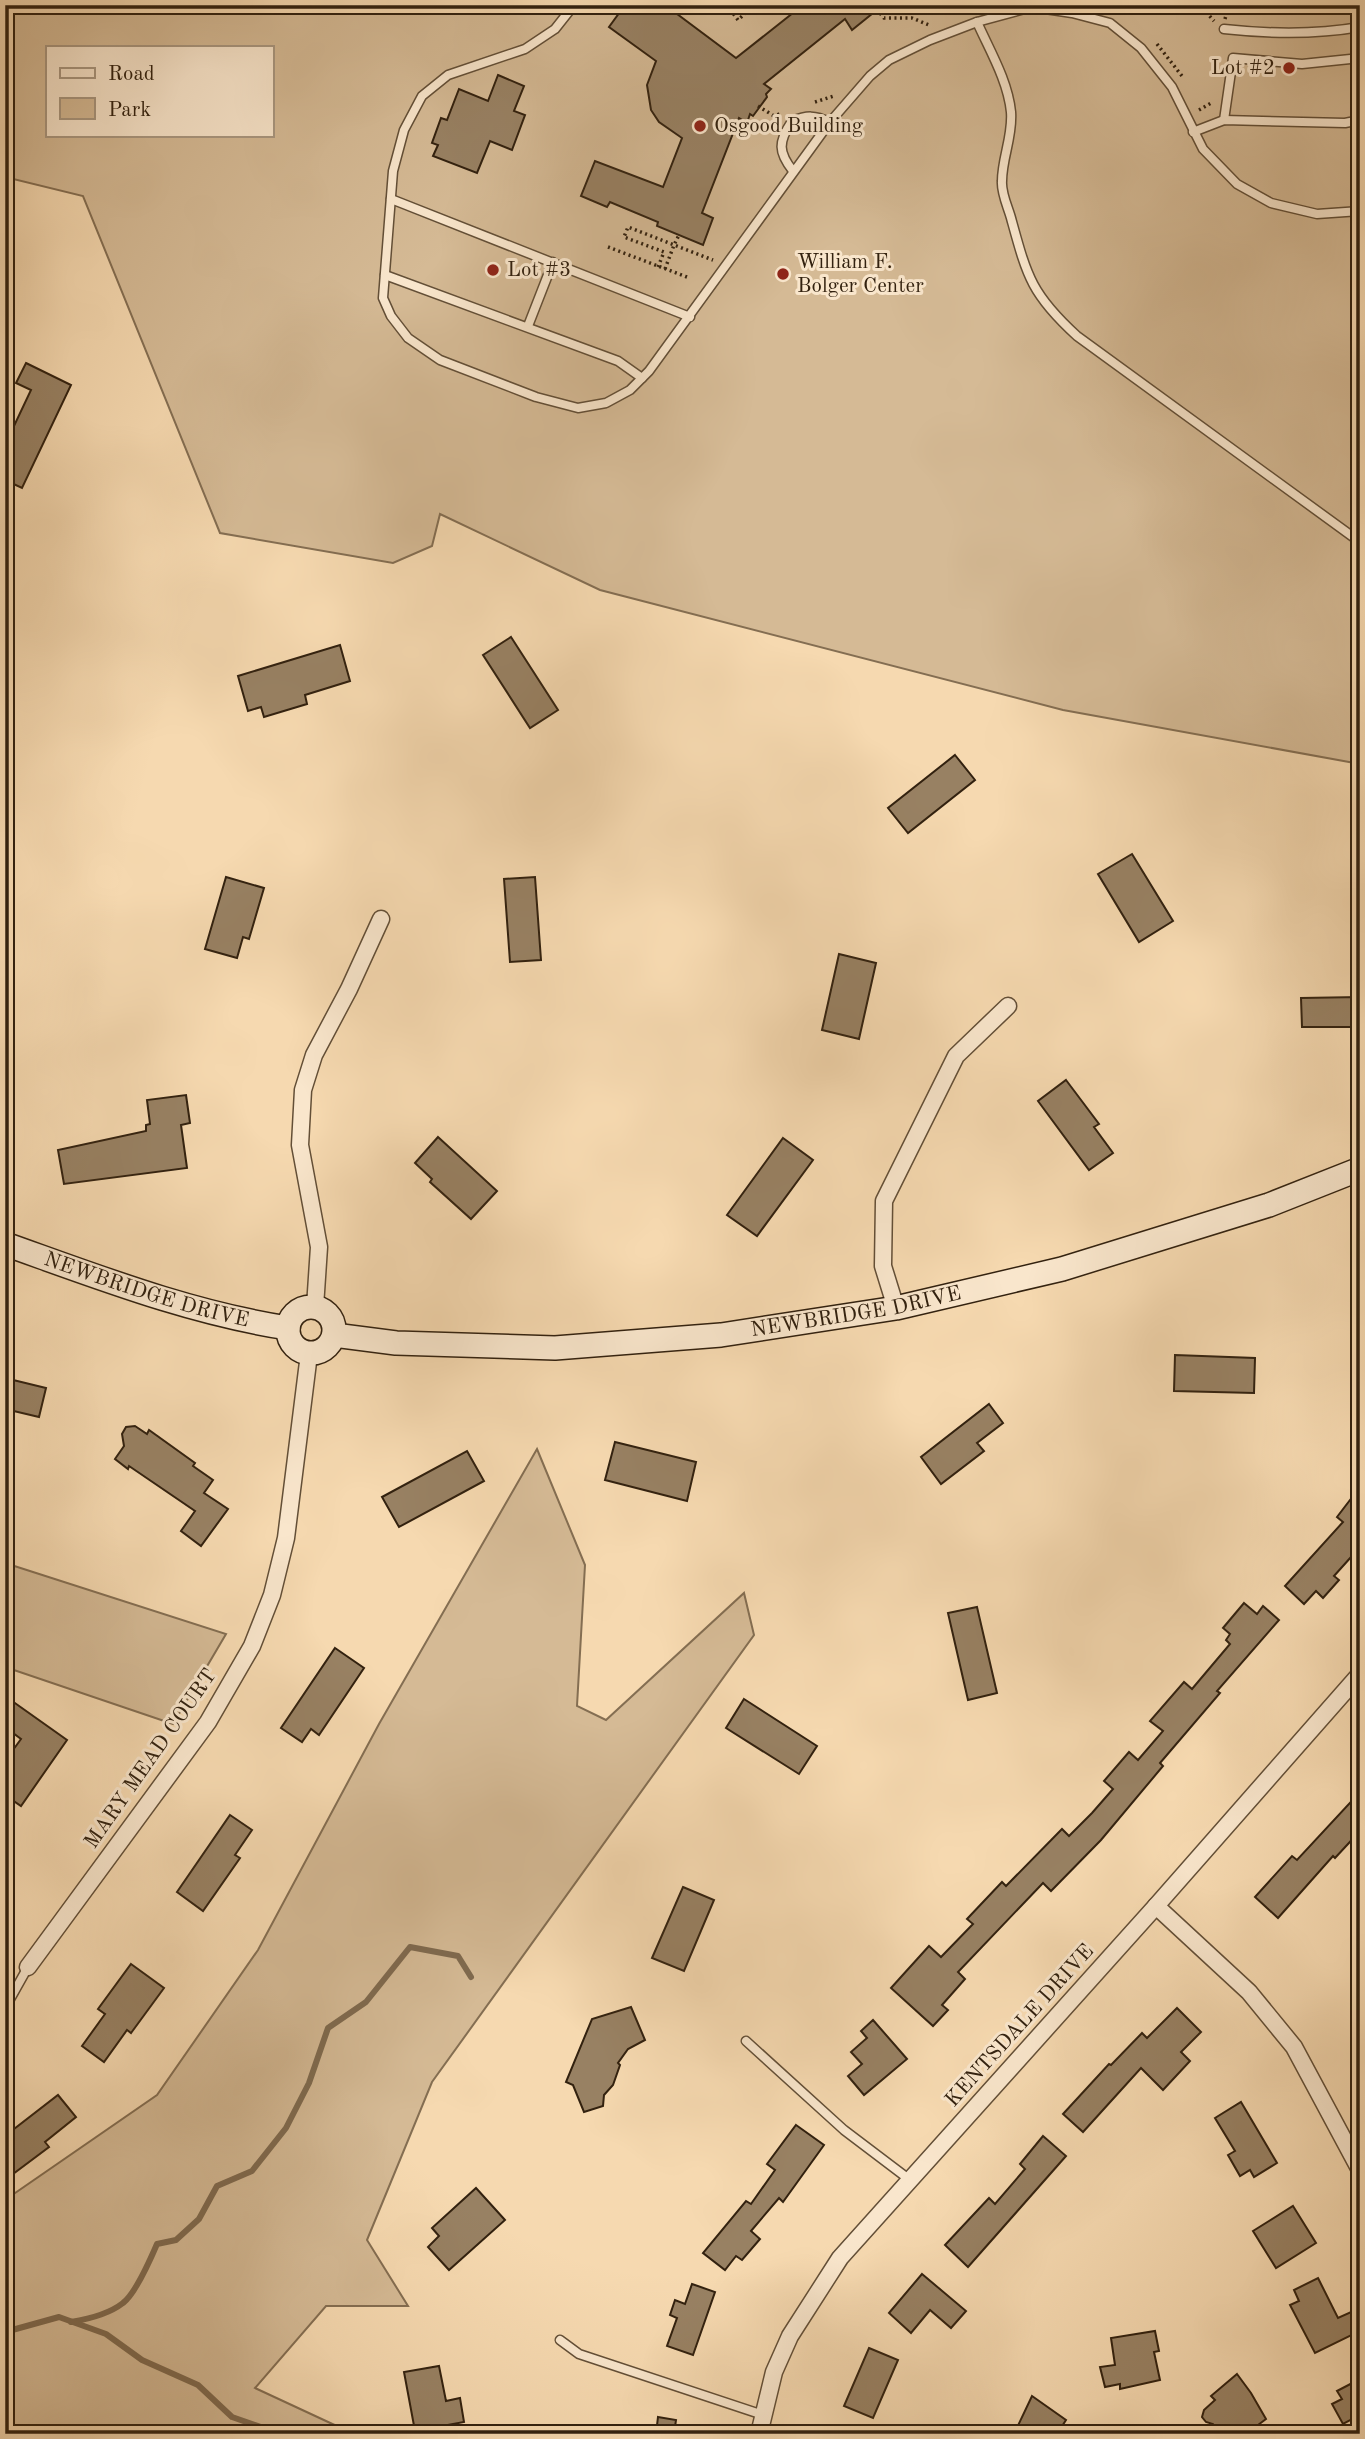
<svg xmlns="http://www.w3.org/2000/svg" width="1365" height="2439" font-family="'Old Standard TT',serif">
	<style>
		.green { fill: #d5ba95; stroke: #846e52; stroke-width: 2; fill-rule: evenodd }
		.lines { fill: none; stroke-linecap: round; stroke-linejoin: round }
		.stream { stroke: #7f6a4f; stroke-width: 6 }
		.building { fill: #988163; stroke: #32210f; stroke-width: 2 }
		.lane-casing { stroke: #634f37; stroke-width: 11 }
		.street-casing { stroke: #634f37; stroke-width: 19 }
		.secondary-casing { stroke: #32210f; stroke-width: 26 }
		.path { stroke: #32210f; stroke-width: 3.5; stroke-dasharray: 2 3.5; stroke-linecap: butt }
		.lane { stroke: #f9e6cc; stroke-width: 8 }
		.street { stroke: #f9e6cc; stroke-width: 16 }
		.secondary { stroke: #f9e6cc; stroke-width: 23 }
		.poi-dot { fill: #8f2418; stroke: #f9e6cc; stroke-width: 2.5 }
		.labels { text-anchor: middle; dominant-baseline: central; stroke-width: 6; stroke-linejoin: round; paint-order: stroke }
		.poi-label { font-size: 21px; fill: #32210f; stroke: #f9e6cc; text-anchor: start }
		.street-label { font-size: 21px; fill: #32210f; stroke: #f9e6cc }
	</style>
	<rect width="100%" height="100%" fill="#f6d9b0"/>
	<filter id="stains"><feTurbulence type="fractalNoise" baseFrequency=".00286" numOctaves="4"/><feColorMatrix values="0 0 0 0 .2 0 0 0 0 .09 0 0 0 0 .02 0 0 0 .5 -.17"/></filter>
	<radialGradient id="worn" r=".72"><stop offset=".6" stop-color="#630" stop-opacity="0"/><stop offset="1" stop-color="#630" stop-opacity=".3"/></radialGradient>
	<g class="green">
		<path d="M5 5H1360V764L1063 710 600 590 440 514 432 546 393 563 220 533 83 196 5 177ZM47 47H271V135H47Z"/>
		<path d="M537 1449 585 1565 577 1706 606 1720 744 1593 754 1635 432 2082 367 2240 408 2306H326L255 2388 354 2434H5V2200L157 2095 258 1950 379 1724Z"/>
		<path d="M5 1563 226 1634 173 1724 5 1667Z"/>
	</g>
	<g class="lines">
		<g class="stream">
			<path d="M71 2322C89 2319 109 2314 123 2303 135 2294 151 2258 157 2244L176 2240 199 2219 217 2186 252 2171 286 2128 309 2083 328 2028 366 2002 410 1947 458 1956 471 1977"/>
			<path d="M5 2332 59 2317 106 2334 142 2360 198 2385 232 2417 281 2434"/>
		</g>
	</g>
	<g class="building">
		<path d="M625 5H665L736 58 803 5H883L852 30 845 19 764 84 771 89 766 94 767 97 753 116 750 114 747 123 739 118 702 213 713 218 703 245 657 226 658 222 610 202 607 207 581 196 595 161 663 187 682 138 659 122 651 110 647 85 656 61 609 27Z"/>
		<path d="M498 75 524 86 514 111 525 115 512 150 490 141 477 173 433 156 438 145 432 143 441 118 447 120 459 89 488 101Z"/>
		<path d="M26 363 71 385 22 488 5 480V445L31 390 16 383Z"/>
		<path d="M511 637 558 710 530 728 483 655Z"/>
		<path d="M340 645 350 681 305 695 307 704 264 717 261 707 248 711 238 676Z"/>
		<path d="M955 755 975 780 908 833 888 808Z"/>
		<path d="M1132 854 1173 921 1139 942 1098 874Z"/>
		<path d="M226 877 264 888 249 939 243 937 237 958 205 949Z"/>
		<path d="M535 877 541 960 510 962 504 879Z"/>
		<path d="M839 954 876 963 859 1039 822 1030Z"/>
		<path d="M1360 997V1027H1302L1301 998Z"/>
		<path d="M1066 1080 1099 1124 1094 1127 1113 1153 1089 1170 1038 1101Z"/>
		<path d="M186 1095 190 1123 181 1125 187 1168 64 1184 58 1150 146 1131V1125L150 1124 147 1100Z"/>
		<path d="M438 1137 497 1191 471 1219 430 1182 432 1179 415 1163Z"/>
		<path d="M783 1138 813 1160 757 1236 727 1215Z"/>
		<path d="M1175 1355 1255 1358 1254 1393 1174 1391Z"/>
		<path d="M5 1378 46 1388 39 1417 5 1409Z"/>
		<path d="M989 1404 1003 1423 977 1443 984 1451 941 1484 921 1457Z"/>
		<path d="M135 1426 147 1434 149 1430 195 1463 193 1466 213 1480 204 1493 228 1509 201 1546 181 1531 195 1511 129 1466 128 1469 115 1459 124 1446 122 1434 126 1427Z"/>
		<path d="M615 1442 696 1462 687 1501 605 1480Z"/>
		<path d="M467 1451 484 1481 399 1527 382 1497Z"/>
		<path d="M1360 1487V1547L1334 1576 1339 1580 1323 1598 1316 1591 1304 1604 1285 1586 1343 1522 1337 1517Z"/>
		<path d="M1244 1603 1257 1614 1263 1606 1279 1620 1217 1691 1220 1693 1160 1763 1163 1766 1101 1840 1051 1891 1043 1883 958 1972 965 1979 942 2005 948 2010 933 2026 891 1988 929 1946 941 1957 973 1924 967 1919 1002 1882 1006 1886 1062 1829 1069 1836 1092 1813 1113 1789 1104 1781 1129 1752 1138 1760 1163 1731 1150 1721 1184 1682 1192 1689 1230 1644 1226 1640 1230 1634 1223 1628Z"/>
		<path d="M977 1607 997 1693 968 1700 948 1613Z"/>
		<path d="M335 1648 364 1668 319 1735 311 1729 302 1742 281 1728Z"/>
		<path d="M5 1696 67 1740 21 1806 5 1795V1761L21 1739 5 1727Z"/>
		<path d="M744 1699 817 1746 799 1774 726 1728Z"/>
		<path d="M1360 1792V1831L1335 1858 1333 1856 1278 1918 1255 1897 1292 1856 1297 1860Z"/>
		<path d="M230 1815 252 1830 235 1855 240 1858 203 1911 177 1892Z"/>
		<path d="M683 1887 714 1900 684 1971 652 1958Z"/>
		<path d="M131 1964 164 1988 131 2033 127 2030 104 2062 82 2046 105 2014 98 2009Z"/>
		<path d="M631 2007 645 2040 628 2049 618 2063 620 2065 613 2085 604 2095 603 2106 584 2112 573 2085 566 2082 592 2019Z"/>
		<path d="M1177 2008 1201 2032 1181 2052 1190 2061 1163 2090 1141 2068 1083 2132 1063 2114 1109 2064 1111 2065 1142 2033 1147 2038Z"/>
		<path d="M873 2020 907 2059 864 2095 848 2076 862 2064 851 2052 867 2038 861 2031Z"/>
		<path d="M58 2095 76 2117 45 2142 49 2147 5 2180V2136Z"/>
		<path d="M1241 2102 1277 2163 1254 2177 1250 2170 1240 2176 1228 2155 1235 2151 1215 2118Z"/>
		<path d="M796 2125 824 2145 783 2202 779 2198 751 2231 760 2239 742 2260 736 2256 725 2270 703 2253 746 2201 751 2204 775 2170 767 2164Z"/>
		<path d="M1043 2136 1066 2156 968 2267 945 2245 989 2198 995 2204 1025 2169 1020 2164Z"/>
		<path d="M476 2188 505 2220 449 2270 428 2247 439 2236 432 2228Z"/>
		<path d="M1293 2206 1316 2243 1276 2268 1253 2231Z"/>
		<path d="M922 2274 966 2311 951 2328 930 2310 911 2333 889 2313Z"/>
		<path d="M1318 2278 1338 2318 1360 2308V2331L1315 2353 1290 2305 1299 2301 1294 2290Z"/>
		<path d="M692 2284 715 2292 693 2355 667 2346 677 2318 670 2315 675 2300 685 2304Z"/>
		<path d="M1155 2331 1159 2351 1154 2352 1160 2380 1120 2389V2384L1105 2387 1100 2367 1115 2365 1111 2338Z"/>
		<path d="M869 2348 898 2360 873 2418 844 2406Z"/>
		<path d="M439 2366 446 2401 460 2398 464 2422 415 2431 404 2372Z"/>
		<path d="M1237 2374 1251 2393 1266 2419 1246 2434H1220L1213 2424 1206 2422 1202 2417 1204 2410 1215 2400 1211 2396Z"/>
		<path d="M1360 2379V2415L1343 2424 1332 2404 1342 2399 1337 2391Z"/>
		<path d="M1032 2396 1066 2420 1057 2434H1014Z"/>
		<path d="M658 2417 676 2420 674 2434H656Z"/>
	</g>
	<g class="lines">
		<g class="lane-casing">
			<g id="lane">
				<path d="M574 5 555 29 525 49 448 75 422 96 404 130 393 171 383 298 391 316 408 338 440 360 536 397 578 408 606 403 630 390 649 371 830 122 870 76 889 60 930 40 977 22 1032 7 1072 13 1110 23 1141 48 1172 87 1203 149 1237 184 1271 203 1317 214 1360 211"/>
				<path d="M977 22C990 51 1008 81 1011 112 1013 136 1002 158 1002 181 1001 193 1008 207 1011 218 1027 276 1031 294 1077 336L1360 542"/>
				<path d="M1224 29C1270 34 1314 35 1360 27"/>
				<path d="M1224 120 1233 58 1302 64 1360 58"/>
				<path d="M1193 132 1224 120 1345 123 1360 120"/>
				<path d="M793 171C778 152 778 142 792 121 807 115 815 115 830 122"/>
				<path d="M391 199 690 317"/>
				<path d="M385 275 618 361 642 378"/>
				<path d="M528 326 553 262"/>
				<path d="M5 2008 28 1967"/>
				<path d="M746 2041 844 2130 910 2180"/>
				<path d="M560 2340 579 2354 763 2415"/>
			</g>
		</g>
		<g class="street-casing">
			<g id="street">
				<path d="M315 1307 319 1247 300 1145 303 1090 314 1055 349 989 381 919"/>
				<path d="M896 1308 883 1266 884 1201 956 1056 1008 1006"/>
				<path d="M1156 1906 1249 1992 1294 2047 1360 2170"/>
				<path d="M28 1967 208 1722 252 1646 272 1595 286 1538 309 1354"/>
				<path d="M759 2434 774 2372 790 2336 840 2258 1156 1906 1360 1674"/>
			</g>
		</g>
		<g class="secondary-casing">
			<g id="secondary">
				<path id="s1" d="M5 1244C98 1277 190 1313 288 1328"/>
				<circle cx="311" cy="1330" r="23"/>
				<path id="s2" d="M334 1335 396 1343 555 1348 721 1335 896 1308 1062 1269 1269 1205 1360 1169"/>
			</g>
		</g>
		<g class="path">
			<path d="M727 5 738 20 754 5"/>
			<path d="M873 5 884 18H912L929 25"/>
			<path d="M1191 5 1207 13 1214 21"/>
			<path d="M1111 9 1131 5"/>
			<path d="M1205 12 1217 5"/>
			<path d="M1225 19 1229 5"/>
			<path d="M1157 44 1182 76"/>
			<path d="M815 102 834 96"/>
			<path d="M758 106 774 116"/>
			<path d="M1199 110 1213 102"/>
			<path d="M771 129 775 116 781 113"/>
			<path d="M608 247 687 277"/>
			<path d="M658 267 664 252 624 237 628 227 713 260"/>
			<path d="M665 269 674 245 679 235"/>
		</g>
		<use href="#lane" class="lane"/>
		<use href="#street" class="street"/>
		<use href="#secondary" class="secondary"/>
	</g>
	<g class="poi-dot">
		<circle cx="1289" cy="68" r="7"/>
		<circle cx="700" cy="126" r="7"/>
		<circle cx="493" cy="270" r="7"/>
		<circle cx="783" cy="274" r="7"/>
	</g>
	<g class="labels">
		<g class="poi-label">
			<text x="1275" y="68" text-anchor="end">Lot #2</text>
			<text x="714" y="126">Osgood Building</text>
			<text x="797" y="262">William F.<tspan x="797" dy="24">Bolger Center</tspan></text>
			<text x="507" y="270">Lot #3</text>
		</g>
		<g class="street-label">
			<text stroke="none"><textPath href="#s1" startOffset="149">NEWBRIDGE DRIVE</textPath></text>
			<text stroke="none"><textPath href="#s2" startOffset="525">NEWBRIDGE DRIVE</textPath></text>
			<text transform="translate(151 1759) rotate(-55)">MARY MEAD COURT</text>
			<text transform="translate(1020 2026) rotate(-48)">KENTSDALE DRIVE</text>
		</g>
	</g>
	<rect width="1365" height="2439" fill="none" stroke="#f6d9b0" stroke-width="28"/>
	<rect x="7" y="7" width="1351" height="2425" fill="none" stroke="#32210f" stroke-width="3.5"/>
	<rect x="14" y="14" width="1337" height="2411" fill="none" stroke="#32210f" stroke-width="2"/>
	<rect x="46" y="46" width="228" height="91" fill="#f9e6cc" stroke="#a99780" stroke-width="2"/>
	<rect x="60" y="68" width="35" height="10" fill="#f9e6cc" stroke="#a99780" stroke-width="2"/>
	<text x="108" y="80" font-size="21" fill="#32210f">Road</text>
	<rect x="60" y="98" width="35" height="21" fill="#d5ba95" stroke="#a99780" stroke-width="2"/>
	<text x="108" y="116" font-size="21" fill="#32210f">Park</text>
	<rect width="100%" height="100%" filter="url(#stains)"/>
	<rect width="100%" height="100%" fill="url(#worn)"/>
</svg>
